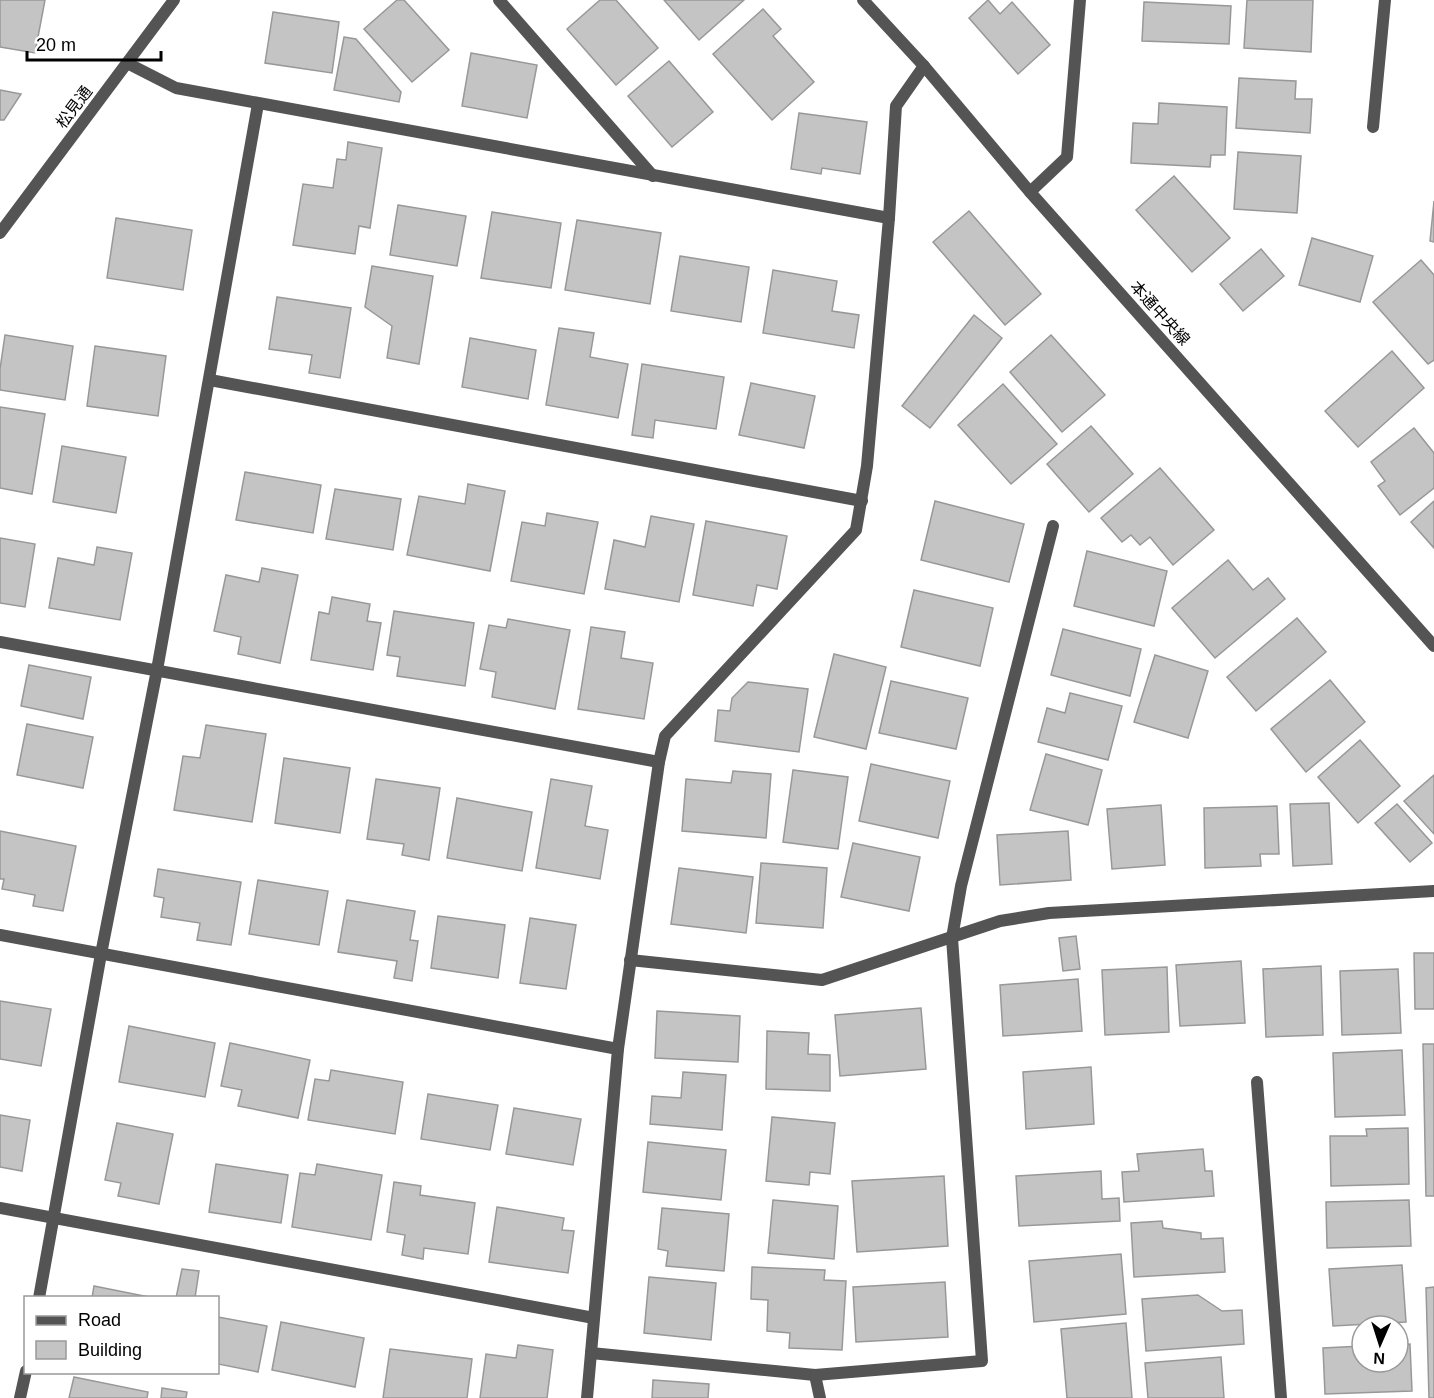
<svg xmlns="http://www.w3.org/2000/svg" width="1434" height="1398" font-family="Arial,'Noto Sans JP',sans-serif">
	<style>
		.building { fill: #c4c4c4; stroke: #989898; stroke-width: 1.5 }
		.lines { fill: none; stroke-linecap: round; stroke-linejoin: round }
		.minor { stroke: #545454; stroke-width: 12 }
		.tertiary { stroke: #545454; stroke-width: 12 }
		.labels { text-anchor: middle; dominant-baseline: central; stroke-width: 6; stroke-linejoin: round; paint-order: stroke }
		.street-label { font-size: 16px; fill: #000; stroke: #fff }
	</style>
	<rect width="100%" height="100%" fill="#fff"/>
	<g class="building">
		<path d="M0 0H45L35 53 0 47Z"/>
		<path d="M397 0H404L449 50 412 82 364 29Z"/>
		<path d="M600 0H616L658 48 616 85 567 29Z"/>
		<path d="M664 0H744L699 40Z"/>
		<path d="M988 0 1000 14 1012 2 1050 45 1018 74 969 18Z"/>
		<path d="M1247 0H1313L1311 52 1244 48Z"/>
		<path d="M1144 2 1231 6 1229 44 1142 41Z"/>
		<path d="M763 9 781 29 773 36 814 82 772 120 713 54Z"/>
		<path d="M273 12 339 22 332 73 265 63Z"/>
		<path d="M344 37 356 39 401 92 399 102 334 90Z"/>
		<path d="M471 53 537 65 527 118 462 106Z"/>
		<path d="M669 61 713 112 672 147 628 96Z"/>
		<path d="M1239 78 1296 81 1295 99H1312L1310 133 1236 128Z"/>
		<path d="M0 90 21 94 4 120H0Z"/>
		<path d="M1159 103 1227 107 1225 155H1211L1210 167 1131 163 1133 123 1158 124Z"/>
		<path d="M799 113 867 122 860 174 822 168 821 174 791 169Z"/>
		<path d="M348 142 382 148 370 228 359 226 355 254 293 245 303 184 333 188 337 159 346 160Z"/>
		<path d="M1238 152 1301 156 1297 213 1234 209Z"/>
		<path d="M1174 176 1230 238 1192 272 1136 210Z"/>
		<path d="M1434 201V242L1430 241Z"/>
		<path d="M398 205 466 216 457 266 390 255Z"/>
		<path d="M969 211 1041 294 1005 325 933 242Z"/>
		<path d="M492 212 561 223 551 288 481 278Z"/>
		<path d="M116 218 192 230 183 290 107 278Z"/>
		<path d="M577 220 661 233 650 304 565 290Z"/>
		<path d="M1312 238 1373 256 1360 302 1299 285Z"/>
		<path d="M1261 249 1284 276 1243 311 1220 284Z"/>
		<path d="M680 256 749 267 741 322 671 311Z"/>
		<path d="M1421 260 1434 275V360L1428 364 1373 302Z"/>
		<path d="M372 266 433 276 419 364 387 358 392 326 365 307Z"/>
		<path d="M773 270 837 281 832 311 859 315 854 348 763 333Z"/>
		<path d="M277 297 351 308 340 378 309 373 312 355 269 349Z"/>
		<path d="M974 315 1002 338 930 428 902 406Z"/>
		<path d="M559 328 594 333 590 357 628 364 618 418 546 405Z"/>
		<path d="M5 335 73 346 65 400 0 390V369Z"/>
		<path d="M1051 335 1105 395 1062 432 1010 372Z"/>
		<path d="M470 338 536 350 528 399 462 387Z"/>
		<path d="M95 346 166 356 158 416 87 406Z"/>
		<path d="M1392 351 1424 388 1358 447 1325 411Z"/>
		<path d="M642 364 724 377 716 429 655 420 653 438 632 435Z"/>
		<path d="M751 383 815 396 804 448 739 435Z"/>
		<path d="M1003 384 1057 444 1011 484 958 425Z"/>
		<path d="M0 407 45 414 32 494 0 488Z"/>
		<path d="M1091 426 1133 474 1089 512 1047 464Z"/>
		<path d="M1414 428 1434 453V488L1400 515 1378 486 1385 481 1371 462Z"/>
		<path d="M62 446 126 457 116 513 53 502Z"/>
		<path d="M1160 468 1214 530 1173 565 1150 537 1140 545 1131 535 1122 542 1101 518Z"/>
		<path d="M245 472 321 485 313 533 236 520Z"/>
		<path d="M468 484 505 491 490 571 407 555 419 496 465 504Z"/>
		<path d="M335 489 401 499 393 550 326 539Z"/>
		<path d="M935 501 1024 524 1009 582 921 560Z"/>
		<path d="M1434 501V548L1411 522Z"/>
		<path d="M547 513 598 522 584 594 511 581 522 522 545 526Z"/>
		<path d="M651 516 694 524 679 602 605 589 614 540 645 547Z"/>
		<path d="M706 521 787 536 777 589 757 585 753 606 693 595Z"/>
		<path d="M0 538 35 544 25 607 0 603Z"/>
		<path d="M97 547 132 553 120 620 49 608 58 558 94 565Z"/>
		<path d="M1087 551 1167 571 1154 626 1074 606Z"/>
		<path d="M1228 560 1253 590 1268 578 1285 599 1215 658 1172 608Z"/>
		<path d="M262 568 298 575 280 663 238 654 241 637 214 631 226 575 259 582Z"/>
		<path d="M914 590 993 608 980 666 901 647Z"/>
		<path d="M332 597 370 604 367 621 381 623 373 670 311 660 319 612 329 614Z"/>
		<path d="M394 611 474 623 465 686 397 676 400 657 387 655Z"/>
		<path d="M1297 618 1326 652 1256 711 1227 677Z"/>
		<path d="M508 619 570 630 555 709 492 697 496 672 480 669 489 625 506 628Z"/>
		<path d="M591 627 625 632 621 658 653 663 644 719 578 709Z"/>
		<path d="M1063 629 1141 649 1130 696 1051 675Z"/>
		<path d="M834 654 886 667 866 749 814 737Z"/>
		<path d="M1155 655 1208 671 1188 738 1134 722Z"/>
		<path d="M29 665 91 677 83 719 21 706Z"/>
		<path d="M1330 680 1365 722 1306 772 1271 729Z"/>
		<path d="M891 681 968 698 956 749 879 733Z"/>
		<path d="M748 682 808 689 799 752 715 741 718 710 730 711 732 698Z"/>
		<path d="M1070 693 1122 706 1108 760 1038 742 1047 708 1065 713Z"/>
		<path d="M27 724 93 737 83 788 17 775Z"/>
		<path d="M206 725 266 734 252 822 174 810 183 756 200 758Z"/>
		<path d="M1360 740 1400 786 1358 823 1318 777Z"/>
		<path d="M1046 754 1102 770 1088 825 1030 810Z"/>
		<path d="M284 758 350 768 340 833 275 823Z"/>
		<path d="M871 764 950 781 938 838 859 821Z"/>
		<path d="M793 770 848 777 838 849 783 842Z"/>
		<path d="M733 771 771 774 766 838 682 831 686 779 731 783Z"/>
		<path d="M1434 775V834L1404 801Z"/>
		<path d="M376 779 440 788 429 860 402 855 404 844 367 839Z"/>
		<path d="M551 779 592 786 585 826 608 830 600 879 536 868Z"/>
		<path d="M457 798 532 812 522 871 447 858Z"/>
		<path d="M1329 803 1332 864 1293 866 1290 804Z"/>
		<path d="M1397 804 1432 843 1410 862 1375 823Z"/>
		<path d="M1161 805 1165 865 1112 869 1107 809Z"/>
		<path d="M1277 806 1279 854H1260L1261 866 1205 868 1204 808Z"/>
		<path d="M0 831 76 846 63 911 33 906 35 895 2 889 4 879H0Z"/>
		<path d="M1068 831 1071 880 1000 885 997 835Z"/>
		<path d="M853 843 920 857 909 911 841 897Z"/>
		<path d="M761 863 827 868 823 928 756 923Z"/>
		<path d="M679 868 753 877 746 933 671 924Z"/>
		<path d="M158 869 241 882 231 945 197 940 200 923 161 917 164 898 154 896Z"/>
		<path d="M258 880 328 891 319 945 249 934Z"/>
		<path d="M347 900 415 911 410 940 418 941 412 981 394 978 397 961 338 952Z"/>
		<path d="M438 916 505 925 498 978 431 968Z"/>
		<path d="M530 918 576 925 566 989 520 983Z"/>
		<path d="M1076 936 1080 969 1063 971 1059 938Z"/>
		<path d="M1414 953H1434V1009H1415Z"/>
		<path d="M1241 961 1245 1023 1180 1026 1176 965Z"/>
		<path d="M1321 966 1323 1035 1266 1037 1263 969Z"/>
		<path d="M1167 967 1169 1032 1105 1035 1102 970Z"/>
		<path d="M1398 969 1401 1033 1342 1035 1340 971Z"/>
		<path d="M1078 979 1082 1031 1003 1036 1000 985Z"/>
		<path d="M0 1001 51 1009 41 1066 0 1059Z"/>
		<path d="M921 1008 926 1069 840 1076 835 1015Z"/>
		<path d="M657 1011 740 1016 738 1062 655 1058Z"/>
		<path d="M129 1026 215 1043 205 1097 119 1082Z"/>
		<path d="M767 1031 809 1033 808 1054 830 1055V1091L766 1089Z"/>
		<path d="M230 1043 310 1060 298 1118 238 1106 242 1090 221 1086Z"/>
		<path d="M1423 1044H1434V1196H1426Z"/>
		<path d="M1402 1050 1405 1115 1335 1117 1333 1053Z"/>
		<path d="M1091 1067 1094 1124 1026 1129 1023 1072Z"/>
		<path d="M331 1070 403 1082 395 1134 308 1120 315 1079 329 1081Z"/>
		<path d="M683 1072 726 1075 722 1130 650 1124 652 1096 681 1098Z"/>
		<path d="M428 1094 498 1105 490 1150 421 1139Z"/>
		<path d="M514 1108 581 1119 573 1165 506 1154Z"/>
		<path d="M0 1115 30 1120 22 1171 0 1167Z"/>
		<path d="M772 1117 835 1123 830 1174 810 1172 809 1185 766 1181Z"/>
		<path d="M117 1123 173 1134 159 1204 118 1196 121 1183 105 1180Z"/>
		<path d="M1408 1128 1409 1184 1331 1186 1330 1136H1367L1366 1129Z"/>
		<path d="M648 1142 726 1150 721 1200 643 1192Z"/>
		<path d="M1203 1149 1205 1171H1212L1214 1196 1124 1202 1122 1172 1139 1171 1137 1154Z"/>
		<path d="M216 1164 288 1175 281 1223 209 1212Z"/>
		<path d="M317 1164 382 1175 371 1240 292 1227 300 1173 315 1175Z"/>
		<path d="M1101 1171 1102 1199 1119 1198 1120 1221 1019 1226 1016 1176Z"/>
		<path d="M944 1176 948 1246 857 1252 852 1181Z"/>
		<path d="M394 1182 421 1186 420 1195 475 1203 468 1254 424 1248 423 1259 402 1255 405 1235 387 1232Z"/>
		<path d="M773 1200 838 1206 834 1259 768 1253Z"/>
		<path d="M1409 1200 1411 1246 1327 1248 1326 1202Z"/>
		<path d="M497 1207 564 1218 562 1230 574 1231 568 1273 489 1262Z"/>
		<path d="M662 1208 729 1214 724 1271 666 1266 668 1251 658 1249Z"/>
		<path d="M1162 1221 1163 1228 1201 1233V1239L1223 1238 1225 1272 1134 1277 1131 1223Z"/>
		<path d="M1121 1254 1126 1314 1034 1322 1029 1261Z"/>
		<path d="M1402 1265 1406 1322 1333 1326 1329 1269Z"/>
		<path d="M752 1267 825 1270 824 1280 846 1281 842 1350 789 1348 790 1333 767 1331 768 1300 751 1299Z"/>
		<path d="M182 1269 199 1271 195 1298H176Z"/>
		<path d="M649 1277 716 1283 711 1340 644 1333Z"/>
		<path d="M945 1282 948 1337 856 1342 853 1287Z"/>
		<path d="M94 1286 154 1298H92Z"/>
		<path d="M1434 1287V1398H1429L1426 1288Z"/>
		<path d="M1198 1295 1222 1311 1242 1310 1244 1344 1146 1351 1142 1299Z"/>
		<path d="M218 1317 267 1326 258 1372 218 1364Z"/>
		<path d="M281 1322 364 1338 355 1387 272 1370Z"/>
		<path d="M1126 1323 1132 1398H1067L1061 1329Z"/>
		<path d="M1410 1344 1412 1391 1325 1394 1323 1348 1362 1346V1362H1398V1345Z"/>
		<path d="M518 1345 553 1350 547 1398H480L486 1354 516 1358Z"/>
		<path d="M390 1349 472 1359 467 1398H383Z"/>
		<path d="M1221 1357 1224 1398H1148L1145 1363Z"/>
		<path d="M74 1377 148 1392 147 1398H69Z"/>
		<path d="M653 1380 709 1384 708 1398H652Z"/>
		<path d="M162 1388 187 1392 186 1398H161Z"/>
	</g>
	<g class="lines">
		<g class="minor">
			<path d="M499 0 653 176"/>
			<path d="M127 63 176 88 889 218"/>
			<path d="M1373 127 1385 0"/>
			<path d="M1030 192 1067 157 1080 0"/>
			<path d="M210 380 862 501"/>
			<path d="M0 642 659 762"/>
			<path d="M0 935 618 1049"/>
			<path d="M630 960 822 980 1000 921 1049 913 1434 891"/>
			<path d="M1257 1082 1281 1398"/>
			<path d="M0 1208 594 1318"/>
			<path d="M39 1298 101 954 157 670 258 104"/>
			<path d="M591 1353 815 1375 982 1361 952 938 961 886 1053 526"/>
			<path d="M815 1375 820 1398"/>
			<path d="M20 1398 26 1371"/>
			<path d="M587 1398 618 1049 659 762 665 736 856 530 867 466 889 218 896 106 924 66"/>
		</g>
		<g class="tertiary">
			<path d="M863 0 924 66 1030 192 1434 646"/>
			<path d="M0 233 174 0"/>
		</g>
	</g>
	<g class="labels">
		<g class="street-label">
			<text transform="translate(74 107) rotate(-53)">松見通</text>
			<text transform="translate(1160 313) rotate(48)">本通中央線</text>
		</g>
	</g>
	<rect x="24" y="1296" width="195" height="78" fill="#ffffff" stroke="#999999" stroke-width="1.5"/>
	<rect x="36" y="1316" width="30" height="9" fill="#545454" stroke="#999999" stroke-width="1.5"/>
	<text x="78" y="1326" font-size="18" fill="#000000">Road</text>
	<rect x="36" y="1341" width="30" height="18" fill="#c4c4c4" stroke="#999999" stroke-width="1.5"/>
	<text x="78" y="1356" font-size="18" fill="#000000">Building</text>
	<g transform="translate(1380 1344) rotate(183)"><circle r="28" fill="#ffffff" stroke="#999999" stroke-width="1.5"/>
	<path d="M0-4.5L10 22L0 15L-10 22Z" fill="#000000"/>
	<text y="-9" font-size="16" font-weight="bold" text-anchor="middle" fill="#000000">N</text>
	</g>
	<path d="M27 51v9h134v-9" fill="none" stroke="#000000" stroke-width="3"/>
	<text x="36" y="51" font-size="18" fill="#000000" stroke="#ffffff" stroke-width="4.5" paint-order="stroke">20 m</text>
</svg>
